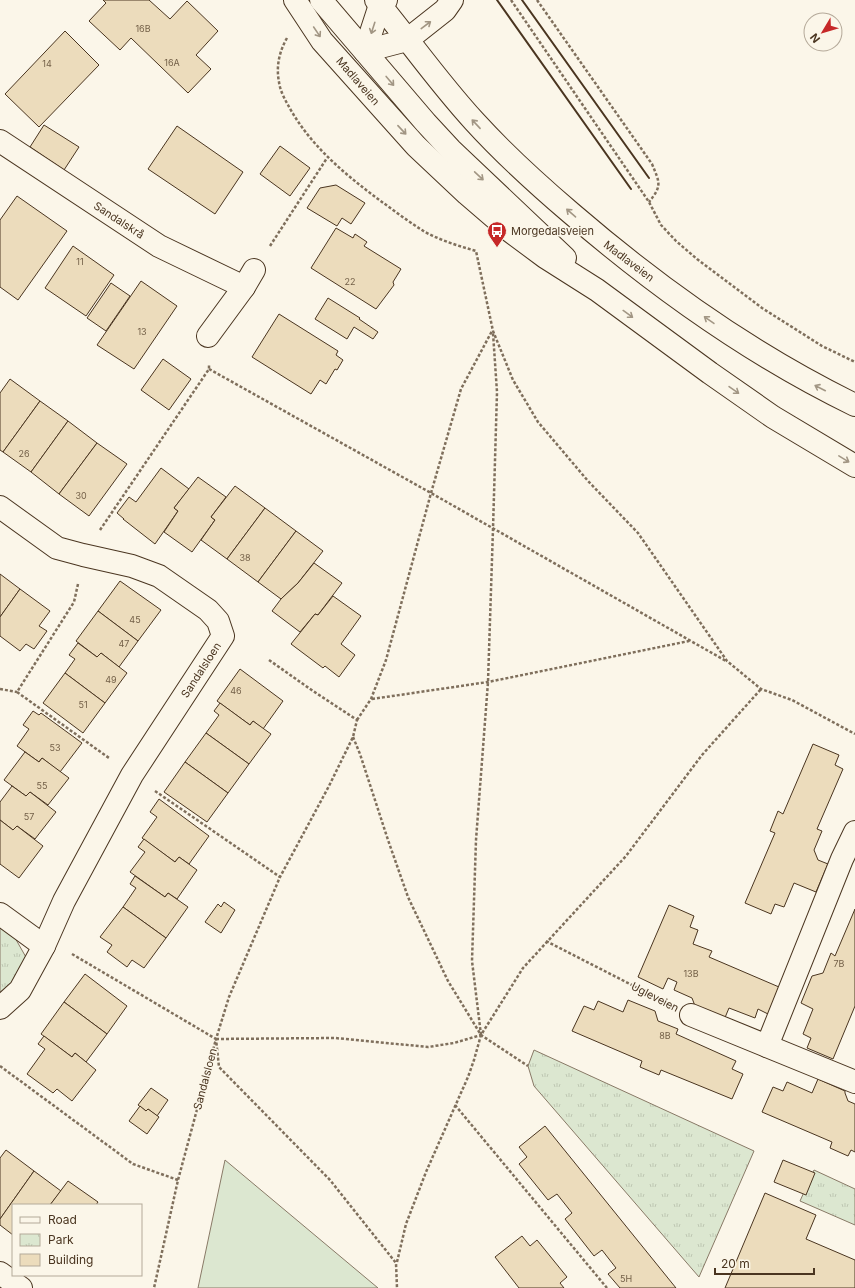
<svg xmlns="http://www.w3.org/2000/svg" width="855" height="1288" font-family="Inter,sans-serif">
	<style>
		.grass { fill: #dce7d0; stroke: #887966 }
		.park { fill: url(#park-tufts); stroke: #887966 }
		.building { fill: #ecdcbc; stroke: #4a3520 }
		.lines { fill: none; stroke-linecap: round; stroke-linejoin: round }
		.minor-casing { stroke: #4a3520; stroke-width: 24 }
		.major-casing { stroke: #4a3520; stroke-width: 24 }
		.path { stroke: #7f6f5c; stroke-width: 2.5; stroke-dasharray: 3 2; stroke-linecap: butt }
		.minor { stroke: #fbf6e9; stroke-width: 22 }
		.major { stroke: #fbf6e9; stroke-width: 22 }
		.wall { stroke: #4a3520; stroke-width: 2 }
		.oneway { stroke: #a29684 }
		.labels { text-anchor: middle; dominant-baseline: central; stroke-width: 3; stroke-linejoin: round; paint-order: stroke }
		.number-label { font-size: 9px; fill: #725f47 }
		.street-label { font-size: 11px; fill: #4a3520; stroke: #fbf6e9 }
		.poi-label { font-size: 11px; fill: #4a3520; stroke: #fbf6e9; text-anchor: start }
	</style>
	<defs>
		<pattern id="park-tufts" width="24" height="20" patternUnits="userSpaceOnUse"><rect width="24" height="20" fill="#dce7d0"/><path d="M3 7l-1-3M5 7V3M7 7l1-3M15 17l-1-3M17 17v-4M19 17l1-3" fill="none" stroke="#bec7b2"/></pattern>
	</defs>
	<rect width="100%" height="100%" fill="#fbf6e9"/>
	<path class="grass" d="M225 1160 378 1288H198Z"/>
	<g class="park">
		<path d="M0 920 10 929 27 959 0 1009Z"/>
		<path d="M534 1050 754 1151 699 1277 534 1086 528 1066Z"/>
		<path d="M814 1170 855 1189V1225L800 1201Z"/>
	</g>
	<g class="building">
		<path d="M103 0H149L170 19 187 1 218 31 196 55 211 69 188 93 131 38 120 50 89 21 106 3Z"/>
		<path d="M65 31 99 65 39 127 5 94Z"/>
		<path d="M44 125 79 147 64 170 30 147Z"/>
		<path d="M177 126 243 172 215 214 148 169Z"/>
		<path d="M280 146 310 168 290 196 260 174Z"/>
		<path d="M336 185 365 203 351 224 342 218 337 226 307 208 320 188Z"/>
		<path d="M17 196 67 231 18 300 0 287V220Z"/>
		<path d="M336 228 353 238 355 234 367 242 364 246 401 269 393 282 394 285 376 309 311 268Z"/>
		<path d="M73 246 114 275 86 316 45 288Z"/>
		<path d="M141 281 177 306 134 369 97 345Z"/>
		<path d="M111 283 130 296 106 331 87 318Z"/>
		<path d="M328 298 360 318 359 319 378 332 373 339 354 327 347 339 315 319Z"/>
		<path d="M279 314 338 351 336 355 343 360 337 370 335 369 326 384 320 380 311 394 252 357Z"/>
		<path d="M163 359 191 379 169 410 141 390Z"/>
		<path d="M10 379 40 401 3 452 0 450V393Z"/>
		<path d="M40 401 68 421 31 472 3 452Z"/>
		<path d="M68 421 97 443 59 494 31 472Z"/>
		<path d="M97 443 127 464 89 516 59 494Z"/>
		<path d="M161 468 189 489 174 508 178 511 155 544 123 519H124L117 513 129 497 136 502Z"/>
		<path d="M198 477 226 497 211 517 215 520 192 552 164 532 178 511 174 508Z"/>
		<path d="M235 486 265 508 227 559 201 540 215 520 211 517Z"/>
		<path d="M265 508 296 531 258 582 227 559Z"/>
		<path d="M296 531 323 551 298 583 281 599 258 582Z"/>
		<path d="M314 563 342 583 318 615 315 614 300 632 272 611 281 599 298 583Z"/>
		<path d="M0 574 20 589 0 617Z"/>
		<path d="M120 581 161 610 138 641 98 611Z"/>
		<path d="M20 589 50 611 39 626 47 631 34 649 26 644 20 651 0 636V617Z"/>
		<path d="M333 596 361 616 341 644 355 655 339 677 325 666 323 668 291 644 315 614 318 615Z"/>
		<path d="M98 611 138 641 119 667 101 653 97 657 76 641Z"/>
		<path d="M78 643 97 657 101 653 127 673 105 703 65 673 75 659 69 655Z"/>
		<path d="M240 669 283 701 263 729 253 721 250 725 217 701Z"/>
		<path d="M65 673 105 703 83 733 43 703Z"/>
		<path d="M220 703 250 725 253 721 271 734 249 764 206 733 219 715 214 711Z"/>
		<path d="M33 711 39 715 41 713 82 743 60 772 42 758 39 762 17 746 29 729 23 725Z"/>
		<path d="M206 733 249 764 228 793 185 762Z"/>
		<path d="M813 744 839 755 835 765 843 769 817 829 822 831 814 850 818 860 828 864 816 892 794 883 784 907 775 904 771 914 745 903 775 833 770 831 778 811 783 814Z"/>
		<path d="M25 752 39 762 42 758 69 778 48 805 30 792 26 796 4 780Z"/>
		<path d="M185 762 228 793 207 822 164 792Z"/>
		<path d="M12 786 26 796 30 792 56 812 35 839 17 826 13 830 0 820V802Z"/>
		<path d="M159 799 209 836 189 864 179 857 175 862 142 838 157 817 150 812Z"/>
		<path d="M0 820 13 830 17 826 43 846 19 878 0 864Z"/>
		<path d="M144 839 175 862 179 857 197 870 177 899 168 893 165 897 130 872 145 852 138 847Z"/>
		<path d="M135 876 165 897 168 893 188 907 166 938 123 907 136 888 130 884Z"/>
		<path d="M224 902 235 910 221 933 205 922 218 904 221 907Z"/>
		<path d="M669 905 694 916 690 927 698 930 693 944 712 951 709 957 779 987 768 1014 758 1009 755 1018 729 1008 724 1020 695 1006 692 998 674 990 677 982 668 978 663 989 638 977Z"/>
		<path d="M123 907 166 938 144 968 132 960 127 967 107 952 112 945 100 937Z"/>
		<path d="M855 909V1006L833 1059 807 1048 811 1038 803 1034 813 1009 801 1003 812 976 823 973 831 953 835 956Z"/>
		<path d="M85 974 127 1006 107 1034 64 1002Z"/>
		<path d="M628 1000 655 1011 658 1021 678 1029 676 1034 736 1061 732 1069 743 1074 732 1099 661 1070 659 1075 640 1067 642 1061 572 1031 584 1006 594 1010 598 1001 623 1012Z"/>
		<path d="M64 1002 107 1034 86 1062 75 1053 72 1057 41 1034Z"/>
		<path d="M44 1036 72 1057 75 1053 96 1070 72 1101 57 1089 53 1093 27 1074 45 1049 38 1044Z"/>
		<path d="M818 1079 845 1091V1093L848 1101 855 1104V1152L851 1150 848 1156 830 1148 832 1142 762 1112 773 1087 783 1091 787 1082 812 1093Z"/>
		<path d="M151 1088 168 1100 157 1116 148 1109 146 1111 138 1105Z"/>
		<path d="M140 1106 146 1111 148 1109 159 1117 147 1134 129 1121Z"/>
		<path d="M545 1126 676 1288H620L608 1274 616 1268 602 1250 594 1256 565 1219 572 1213 557 1194 548 1200 519 1164 527 1157 519 1147Z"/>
		<path d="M6 1150 34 1171 0 1219V1158Z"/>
		<path d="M783 1160 815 1173 806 1195 774 1182Z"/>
		<path d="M34 1171 61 1191 50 1205H13V1235L0 1225V1219Z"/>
		<path d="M68 1181 98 1202 96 1205H50Z"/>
		<path d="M765 1193 816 1215 806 1239 855 1260V1288H725Z"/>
		<path d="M522 1236 530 1246 537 1240 567 1277 560 1283 564 1288H519L495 1257Z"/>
	</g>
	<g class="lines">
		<g class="minor-casing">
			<g id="minor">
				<path d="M365 51 407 40 445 10 452 0"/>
				<path d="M365 51 380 5 386 0"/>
				<path d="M0 141 159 246 244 287"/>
				<path d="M208 336 244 287 254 270"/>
				<path d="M0 507 57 548 83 555 132 566 159 576 208 610 218 621 223 636 132 775 64 901 44 946 20 990 0 1008"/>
				<path d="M0 914 44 946"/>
				<path d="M691 1015 855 1082"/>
				<path d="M767 1046 842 859 855 832"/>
				<path d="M0 1273 21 1288"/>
			</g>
		</g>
		<g class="major-casing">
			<g id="major">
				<path d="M295 0 322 41 416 146 467 194 510 231 545 257 597 290 710 373 773 417 855 466"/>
				<path d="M321 0 426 123 451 150 565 258"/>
				<path d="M376 0C409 40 439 83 474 121 504 154 537 184 571 213 658 288 752 355 855 405"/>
			</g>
		</g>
		<g class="path">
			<path d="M511 0 649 202 661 225 676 241 697 259 762 308 822 346 855 362"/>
			<path d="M537 0 652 164C660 183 662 186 649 202"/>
			<path d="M287 38C279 52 276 67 279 82 280 90 284 98 288 105 309 144 342 172 378 199 393 210 409 222 425 232 442 241 459 246 476 251L493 331 513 380 538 422 588 481 638 533 727 661 761 689 792 700 855 734"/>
			<path d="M270 246 327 158"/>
			<path d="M209 369 431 493 726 661"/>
			<path d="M100 530 209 369V365"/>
			<path d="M78 584 74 602 17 692 109 758"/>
			<path d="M269 660 313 691 357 720 353 737 329 786 280 877 229 997 216 1039 219 1067 330 1180 396 1263 397 1288"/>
			<path d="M0 689 17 692"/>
			<path d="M372 699 488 682 689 641"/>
			<path d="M357 720 371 699 386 660 431 493 461 389 492 331"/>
			<path d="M353 737 360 754 388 840 408 897 448 981 481 1035 528 1066"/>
			<path d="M155 791 280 877"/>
			<path d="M546 941 667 1003"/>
			<path d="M72 954 216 1039 178 1180 154 1288"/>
			<path d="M481 1035 472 961 476 840 488 682 493 529 497 392 493 333"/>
			<path d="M216 1039 335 1038 428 1047 454 1043 481 1035"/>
			<path d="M0 1066 133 1164 178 1180"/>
			<path d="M455 1105 607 1288"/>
			<path d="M397 1262 406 1224 426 1172 468 1077 474 1060 481 1035 523 968 626 856 702 755 761 689"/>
		</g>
		<use href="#minor" class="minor"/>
		<use href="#major" class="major"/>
		<g class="wall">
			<path d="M497 0 631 189"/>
			<path d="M522 0 649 178"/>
		</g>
	</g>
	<defs><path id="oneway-shaft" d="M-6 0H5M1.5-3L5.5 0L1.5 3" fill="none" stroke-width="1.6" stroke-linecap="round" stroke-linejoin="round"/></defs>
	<g class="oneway">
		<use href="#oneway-shaft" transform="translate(426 25) rotate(-37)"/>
		<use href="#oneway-shaft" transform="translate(373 28) rotate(108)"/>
		<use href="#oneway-shaft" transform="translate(317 32) rotate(56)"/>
		<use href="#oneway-shaft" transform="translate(390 81) rotate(50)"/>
		<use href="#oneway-shaft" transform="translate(476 124) rotate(-133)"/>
		<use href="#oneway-shaft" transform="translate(402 130) rotate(47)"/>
		<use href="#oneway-shaft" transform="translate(479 176) rotate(43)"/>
		<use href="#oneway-shaft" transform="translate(571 213) rotate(-139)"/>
		<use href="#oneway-shaft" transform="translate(628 314) rotate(36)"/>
		<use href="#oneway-shaft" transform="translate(709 320) rotate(-145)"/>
		<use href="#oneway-shaft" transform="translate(820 388) rotate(-153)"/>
		<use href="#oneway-shaft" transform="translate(734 390) rotate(35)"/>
		<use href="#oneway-shaft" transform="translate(844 459) rotate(31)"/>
	</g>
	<defs>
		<g id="bus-pin" transform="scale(1)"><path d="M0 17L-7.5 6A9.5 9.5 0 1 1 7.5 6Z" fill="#c62828" stroke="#fbf6e9"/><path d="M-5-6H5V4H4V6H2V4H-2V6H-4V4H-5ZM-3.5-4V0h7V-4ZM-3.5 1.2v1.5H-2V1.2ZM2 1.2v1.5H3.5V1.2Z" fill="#fff"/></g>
	</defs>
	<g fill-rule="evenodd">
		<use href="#bus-pin" x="497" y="231"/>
	</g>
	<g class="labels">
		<g class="number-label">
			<text x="143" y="28">16B</text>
			<text x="172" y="62">16A</text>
			<text x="47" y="63">14</text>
			<text x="80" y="261">11</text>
			<text x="350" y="281">22</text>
			<text x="142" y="331">13</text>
			<text x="24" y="453">26</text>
			<text x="81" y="495">30</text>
			<text x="245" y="557">38</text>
			<text x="135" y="619">45</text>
			<text x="124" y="643">47</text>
			<text x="111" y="679">49</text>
			<text x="236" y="690">46</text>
			<text x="83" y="704">51</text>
			<text x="55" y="747">53</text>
			<text x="42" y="785">55</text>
			<text x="29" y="816">57</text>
			<text x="839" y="963">7B</text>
			<text x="691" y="973">13B</text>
			<text x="665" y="1035">8B</text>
			<text x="626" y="1278">5H</text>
		</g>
		<g class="street-label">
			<text transform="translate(358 81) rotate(49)">Madlaveien</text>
			<text transform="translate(119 220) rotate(33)">Sandalskrå</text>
			<text transform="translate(629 261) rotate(37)">Madlaveien</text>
			<text transform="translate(201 670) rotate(-57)">Sandalsloen</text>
			<text transform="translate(655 997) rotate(27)">Ugleveien</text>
			<text transform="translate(205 1079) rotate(-75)">Sandalsloen</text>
		</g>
		<g class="poi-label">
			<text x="511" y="231">Morgedalsveien</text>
		</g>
	</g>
	<rect x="12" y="1204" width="130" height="72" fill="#fbf6e9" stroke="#b4a999"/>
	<rect x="20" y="1217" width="20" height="6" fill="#fbf6e9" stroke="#b4a999"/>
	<text x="48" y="1224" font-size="12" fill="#4a3520">Road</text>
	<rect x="20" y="1234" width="20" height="12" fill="url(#park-tufts)" stroke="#b4a999"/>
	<text x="48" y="1244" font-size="12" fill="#4a3520">Park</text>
	<rect x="20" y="1254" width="20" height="12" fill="#ecdcbc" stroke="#b4a999"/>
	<text x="48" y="1264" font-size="12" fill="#4a3520">Building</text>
	<g transform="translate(823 32) rotate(232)"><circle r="19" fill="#fbf6e9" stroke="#b4a999"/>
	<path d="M0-3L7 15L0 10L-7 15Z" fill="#c62828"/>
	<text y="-6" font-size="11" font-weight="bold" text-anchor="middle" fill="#4a3520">N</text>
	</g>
	<path d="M715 1268v6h99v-6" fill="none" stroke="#4a3520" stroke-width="2"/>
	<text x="721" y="1268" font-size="12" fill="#4a3520" stroke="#fbf6e9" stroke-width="3" paint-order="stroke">20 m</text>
</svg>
